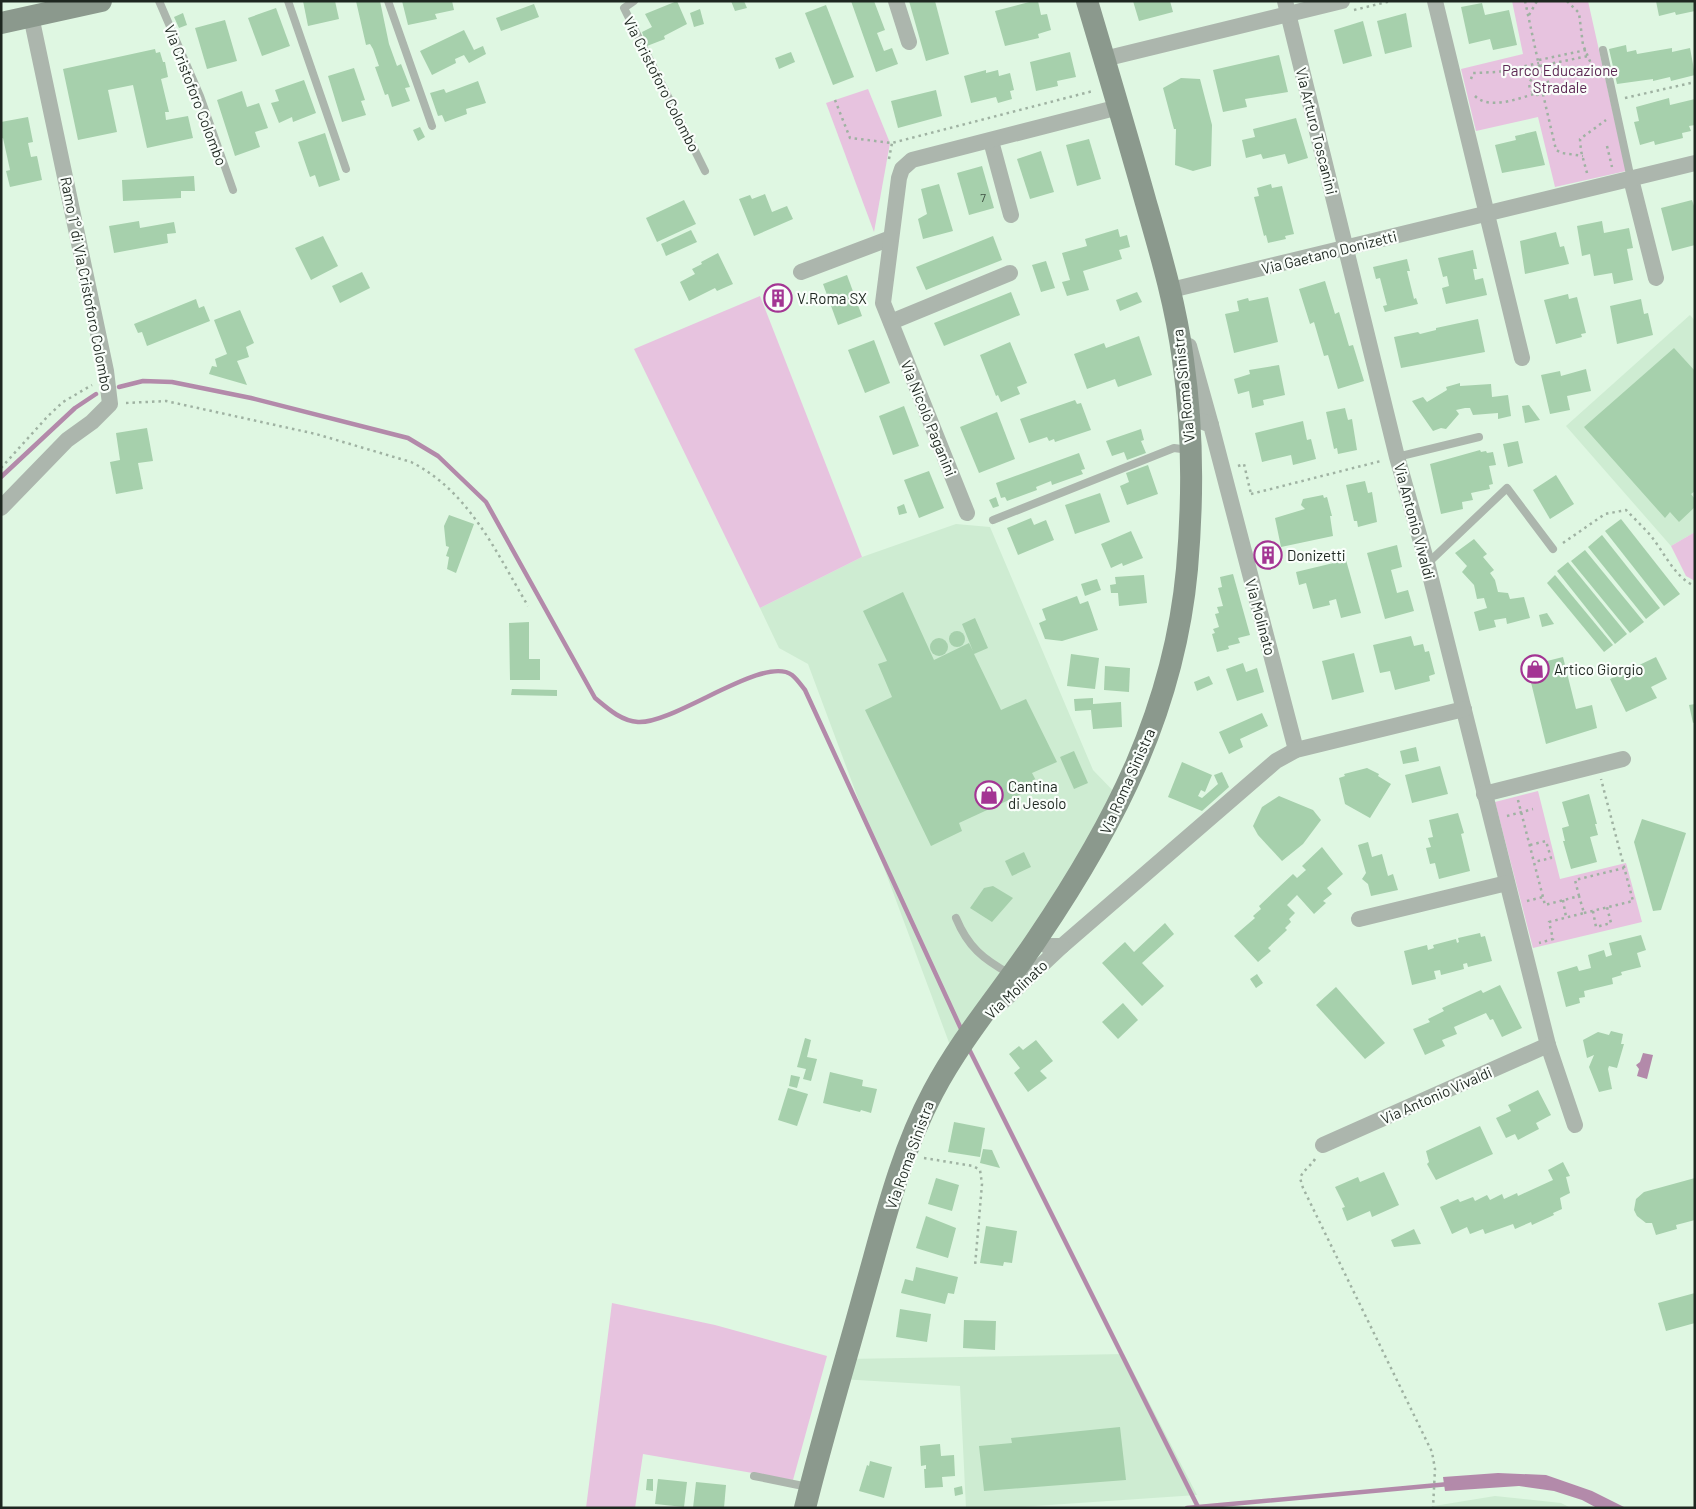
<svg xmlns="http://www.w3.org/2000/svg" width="1696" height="1509" font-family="Barlow,sans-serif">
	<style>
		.built { fill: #ceecd2 }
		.green { fill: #e7c3df }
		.water { fill: #b38aaa }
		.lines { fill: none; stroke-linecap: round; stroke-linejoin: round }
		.stream { stroke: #b38aaa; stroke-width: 4.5 }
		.building { fill: #a6d0ac }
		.path { stroke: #9fb2a2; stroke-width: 2.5; stroke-dasharray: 2.5 4; stroke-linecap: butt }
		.lane { stroke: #acb6ad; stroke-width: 8 }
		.street { stroke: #acb6ad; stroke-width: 16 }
		.secondary { stroke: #8b998d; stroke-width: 22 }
		.labels { text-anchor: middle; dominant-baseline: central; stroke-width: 4.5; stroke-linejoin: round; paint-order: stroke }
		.number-label { font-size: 12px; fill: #405143 }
		.park-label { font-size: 15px; fill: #5d2954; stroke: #f9fefa }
		.street-label { font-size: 15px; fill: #1e2720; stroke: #f9fefa }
		.poi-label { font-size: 15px; fill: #1e2720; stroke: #f9fefa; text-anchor: start }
	</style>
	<rect width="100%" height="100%" fill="#dff7e2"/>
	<g class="built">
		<path d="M1690 315 1695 321V532L1671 546 1566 426Z"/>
		<path d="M956 524 990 527 1093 770 1121 799 954 1056 808 664 779 648 760 608 862 557Z"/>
		<path d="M1124 1354 1197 1495 1006 1508H966L960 1386 840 1379 846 1359Z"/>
		<path d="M1495 1496 1561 1503 1571 1508H1433L1434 1506Z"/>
	</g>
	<g class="green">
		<path d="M1512 1H1588L1626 171 1555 187 1538 117 1476 131 1461 69 1523 54Z"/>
		<path d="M868 89 890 143 874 232 826 103Z"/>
		<path d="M760 296 862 557 760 608 634 349Z"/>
		<path d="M1695 532V581L1686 576 1671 546Z"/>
		<path d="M1538 791 1560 879 1626 863 1642 922 1533 948 1495 802Z"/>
		<path d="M612 1303 715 1325 827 1356 793 1480 643 1454 635 1508H586Z"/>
	</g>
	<g class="water">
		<path d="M1643 1053 1653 1055 1647 1079 1637 1076 1639 1069 1636 1065 1640 1062Z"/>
		<path d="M1498 1473 1546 1475 1592 1491 1626 1508H1597L1582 1500 1554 1491 1519 1486 1445 1491 1443 1477Z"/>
	</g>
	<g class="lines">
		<g class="stream">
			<path d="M119 387 143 381 172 382 251 398 408 438 438 456 486 502 595 698C607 708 621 721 638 722 675 724 764 654 792 675 797 679 801 685 805 690L962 1031"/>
			<path d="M1 477 75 408 96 394"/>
			<path d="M968 1047 1198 1507"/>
			<path d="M1187 1508 1449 1484"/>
		</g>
	</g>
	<g class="building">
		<path d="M303 1H335L339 19 308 26Z"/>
		<path d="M356 1H380L389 44 397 66 401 64 410 87 405 88 410 101 392 107 388 94 385 95 375 67 379 66 373 49 370 44 366 45Z"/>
		<path d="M402 1H452L454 10 435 14 437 19 408 25Z"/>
		<path d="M677 1 687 24 664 36 665 39 647 46 642 32 652 27 645 14Z"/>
		<path d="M731 1H744L747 8 735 11Z"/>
		<path d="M851 1H874L885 30 877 33 884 51 892 48 898 64 876 72Z"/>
		<path d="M909 1H935L949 54 926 61Z"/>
		<path d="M1033 1H1038L1041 15 1047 14 1051 30 1038 34 1039 38 1005 46 995 11Z"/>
		<path d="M1133 1H1170L1173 12 1139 21Z"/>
		<path d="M1656 1H1695V11L1676 15 1675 12 1659 16Z"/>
		<path d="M1482 3 1485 15 1509 10 1517 45 1493 50 1490 39 1469 44 1461 7Z"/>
		<path d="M534 4 539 17 501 31 496 18Z"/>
		<path d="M826 5 854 77 833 85 805 13Z"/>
		<path d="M276 8 290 46 262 56 248 18Z"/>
		<path d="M700 9 704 24 694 27 690 13Z"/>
		<path d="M183 13 187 25 179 28 174 17Z"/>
		<path d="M1406 13 1412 47 1385 54 1377 21Z"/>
		<path d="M225 20 237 61 207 69 195 28Z"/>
		<path d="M1363 21 1372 56 1343 64 1334 30Z"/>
		<path d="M464 30 474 50 483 46 486 54 469 63 464 55 455 59 456 63 432 75 420 51Z"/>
		<path d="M1626 45 1627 52 1636 50 1637 54 1672 48V52L1690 48 1695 75 1671 81 1670 77 1653 81V79L1617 84 1609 49Z"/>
		<path d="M155 49 156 53 160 52 163 62H165L168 77 161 79 169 112H165L166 120 188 116 193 138 147 148 133 85 108 90 117 132 78 140 63 69Z"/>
		<path d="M791 52 795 62 779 69 775 58Z"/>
		<path d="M1070 52 1076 77 1057 81 1058 86 1036 91 1030 62Z"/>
		<path d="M1279 55 1288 92 1245 99 1247 107 1223 112 1213 70Z"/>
		<path d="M354 68 365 100 361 101 366 115 342 122 328 76Z"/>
		<path d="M986 70V73L998 70 999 76 1010 73 1014 90 1010 91 1012 99 998 103 996 97 971 103 964 76Z"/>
		<path d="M1181 78 1200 79 1212 125 1211 166 1193 171 1175 165 1176 129H1174L1163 88Z"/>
		<path d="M304 80 316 113 293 122 292 117 279 123 271 103 279 101 275 90Z"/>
		<path d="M478 81 486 103 466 109 467 114 445 122 442 115 438 116 430 93 444 89 446 93Z"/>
		<path d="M936 90 942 116 898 128 891 101Z"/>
		<path d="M242 91 247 107 259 103 268 128 255 132 260 147 235 156 217 100Z"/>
		<path d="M1669 98 1670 105 1695 99V125L1689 126 1691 131 1682 133 1683 138 1655 145 1654 141 1640 145 1634 122 1639 121 1636 107Z"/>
		<path d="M28 117 33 142 28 143 31 157 37 156 42 180 10 187 6 171 10 170 3 138 1 139V122Z"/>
		<path d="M1296 118 1308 158 1288 164 1285 154 1263 159 1261 154 1246 158 1242 140 1255 137 1253 129Z"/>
		<path d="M420 127 425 137 418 141 413 130Z"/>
		<path d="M1536 131 1545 165 1502 173 1495 145 1516 140 1515 136Z"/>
		<path d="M325 133 340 180 319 187 315 175 310 177 298 142Z"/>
		<path d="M1089 139 1101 179 1077 186 1066 145Z"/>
		<path d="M1041 151 1054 192 1030 199 1017 159Z"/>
		<path d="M982 166 994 208 969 215 957 173Z"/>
		<path d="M194 176 195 191H181V198L123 201 122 180Z"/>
		<path d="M939 184 953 231 923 239 918 219 927 214 921 189Z"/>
		<path d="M1271 184 1272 188 1282 186 1294 234 1285 236 1286 239 1268 243 1266 235 1264 236 1254 197 1259 196 1257 188Z"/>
		<path d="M765 194 772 212 787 206 793 219 754 236 739 199 750 195 752 199Z"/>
		<path d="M684 200 696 224 657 242 646 218Z"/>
		<path d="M1692 200 1695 209V245L1672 251 1661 208Z"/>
		<path d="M139 221 140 228 174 222 176 233 167 234 168 243 114 253 109 226Z"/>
		<path d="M1602 221 1604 233 1629 228 1633 248 1627 249 1633 280 1614 284 1612 273 1594 276 1590 254 1582 256 1577 226Z"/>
		<path d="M1118 229 1120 237 1127 235 1130 247 1119 250 1122 259 1083 271 1089 290 1067 296 1062 282 1070 280 1062 253 1087 246 1085 239Z"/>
		<path d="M691 230 697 242 666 256 661 244Z"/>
		<path d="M1556 232 1560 247 1564 246 1569 264 1525 274 1520 241Z"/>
		<path d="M323 236 338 266 311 280 295 248Z"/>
		<path d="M993 236 1002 260 926 290 916 267Z"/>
		<path d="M1473 250 1477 269H1473L1475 280 1483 278 1487 295 1446 304 1442 288 1449 286 1447 276 1443 277 1438 258Z"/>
		<path d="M718 253 733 284 717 291 715 288 689 301 680 282 695 274 692 269 702 264 701 262Z"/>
		<path d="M1407 259 1410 271H1407L1414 299 1416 298 1418 304 1385 312 1383 306 1387 305 1380 278 1376 279 1373 267Z"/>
		<path d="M1046 261 1055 288 1041 292 1032 265Z"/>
		<path d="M362 272 370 288 340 303 332 286Z"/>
		<path d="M847 275 862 316 838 325 823 284Z"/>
		<path d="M1325 281 1335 314 1339 312 1349 346 1353 345 1364 381 1338 389 1328 355 1324 356 1314 322 1310 324 1299 289Z"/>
		<path d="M1011 292 1020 315 944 346 934 323Z"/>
		<path d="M1137 292 1142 302 1120 311 1116 300Z"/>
		<path d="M781 293 783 301 774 303 772 296Z"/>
		<path d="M1568 294 1569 299 1577 297 1586 333 1581 334 1582 337 1556 344 1544 300Z"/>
		<path d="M1268 297 1278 342 1234 353 1225 314 1239 311 1237 301 1248 298 1249 301Z"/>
		<path d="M196 299 199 308 204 306 210 321 147 346 142 332 138 333 134 324Z"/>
		<path d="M1641 299 1644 314 1648 313 1653 335 1617 344 1610 306Z"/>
		<path d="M240 310 254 343 246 347 249 357 237 361 247 385 209 374 212 366 217 367 215 359 227 354 214 320Z"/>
		<path d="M1478 319 1485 352 1401 368 1394 337 1418 332 1420 334 1436 330V328Z"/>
		<path d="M1139 336 1152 375 1118 387 1115 379 1087 389 1074 354 1104 343 1106 348Z"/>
		<path d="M874 340 890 383 865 393 848 350Z"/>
		<path d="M1010 342 1027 383 1017 387 1020 394 1001 402 998 395 996 396 980 355Z"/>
		<path d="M1674 348 1695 371V491L1691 494 1695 499V507L1679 522 1670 512 1665 518 1584 427Z"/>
		<path d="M1279 365 1285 395 1263 400 1264 405 1252 408 1249 391 1238 394 1234 379 1250 374 1249 370Z"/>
		<path d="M1586 369 1591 391 1567 396 1570 410 1550 414 1541 375 1560 371 1561 376Z"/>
		<path d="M1460 383V386L1491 384 1492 397 1508 395 1511 416 1498 419V413L1473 415 1470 408H1465L1456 410 1459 414 1446 429 1441 428 1433 431 1412 401 1423 397 1427 402 1447 390 1446 387Z"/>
		<path d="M1075 400 1077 404 1081 403 1091 430 1055 442 1054 439 1049 441 1047 437 1029 443 1020 419Z"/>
		<path d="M1529 405 1540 420 1525 423 1522 406Z"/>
		<path d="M904 406 919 446 893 455 879 416Z"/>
		<path d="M1345 408 1348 420 1352 419 1357 450 1338 454 1337 448 1334 449 1326 412Z"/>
		<path d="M997 412 1015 459 979 473 960 427Z"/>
		<path d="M1303 421 1307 440 1311 439 1316 459 1293 465 1291 455 1262 462 1255 433Z"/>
		<path d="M147 428 153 461 138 463 143 489 116 494 110 462 120 460 116 433Z"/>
		<path d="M1141 429 1144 440 1141 441 1146 453 1127 460 1124 452 1112 456 1106 441Z"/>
		<path d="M1518 441 1523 463 1508 467 1503 444Z"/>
		<path d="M1480 450 1481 452 1486 451 1487 453 1493 452 1496 465 1489 466 1493 484 1489 485 1490 489 1471 493 1473 500 1462 502 1463 509 1441 514 1430 464Z"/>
		<path d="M1079 453 1085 469 1081 470 1083 474 1052 485 1051 481 1036 487 1037 490 1007 501 1005 497 1001 498 996 483Z"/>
		<path d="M1148 465 1158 494 1127 505 1120 486 1129 482 1126 473Z"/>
		<path d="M929 471 944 508 919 518 904 480Z"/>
		<path d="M1556 475 1574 504 1550 519 1533 490Z"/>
		<path d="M1365 481 1368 493 1372 492 1377 522 1358 527 1357 521H1354L1346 485Z"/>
		<path d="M1100 493 1110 522 1075 534 1065 505Z"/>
		<path d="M1323 495 1324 498 1327 497 1332 516H1330L1333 536 1281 547 1275 518 1305 509 1301 505 1303 499Z"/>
		<path d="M996 497 999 506 993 508 989 500Z"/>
		<path d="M904 504 907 513 899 515 897 507Z"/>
		<path d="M449 515 474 524 456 573 447 569 449 557 446 556 449 547 446 546 444 526Z"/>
		<path d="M1031 518 1034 525 1046 520 1054 540 1018 555 1007 528Z"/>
		<path d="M1621 519 1680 594 1664 606 1605 531Z"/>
		<path d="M1131 531 1143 558 1123 566 1122 563 1111 568 1101 544Z"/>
		<path d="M1602 535 1660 608 1646 619 1588 547Z"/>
		<path d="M1474 539 1487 554 1483 557 1494 570 1490 573 1495 580 1498 592 1508 593 1510 599 1524 597 1530 618 1507 624 1506 618 1494 620 1496 627 1479 631 1474 612 1487 608 1484 598 1477 599 1474 585 1462 572 1467 566 1455 553Z"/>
		<path d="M1397 545 1402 567 1391 570 1397 593 1408 590 1414 611 1385 619 1367 553Z"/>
		<path d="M1585 550 1644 622 1630 633 1571 561Z"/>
		<path d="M1346 560 1361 613 1341 618 1336 599 1329 601 1330 605 1313 609 1306 583 1299 585 1296 572Z"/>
		<path d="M1568 562 1627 634 1615 644 1557 571Z"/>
		<path d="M1233 574 1250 635 1238 638 1240 643 1228 646 1229 649 1217 652 1212 634 1215 633 1213 629 1219 627 1215 614 1219 613 1217 607 1223 606 1218 588 1222 587 1220 577Z"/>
		<path d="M1144 575 1147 603 1119 606 1118 593H1111L1110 585 1116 584 1115 577Z"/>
		<path d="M1555 575 1613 645 1604 652 1547 583Z"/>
		<path d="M1097 579 1101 590 1085 596 1081 584Z"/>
		<path d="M903 592 934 660 969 643 973 651 962 624 975 618 988 648 974 654 1001 710 1026 699 1057 762 1032 773 1039 786 959 823 962 831 931 846 865 710 892 697 878 664 887 661 863 611Z"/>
		<path d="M1077 596 1080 604 1088 601 1098 630 1062 641 1045 639 1039 623 1046 620 1042 609Z"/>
		<path d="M1547 613 1554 624 1542 627 1539 615Z"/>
		<path d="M529 622V659H540V680H510L509 623Z"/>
		<circle cx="957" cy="639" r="8"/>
		<path d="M1411 636 1414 646 1423 644 1425 652 1429 651 1435 674 1429 676 1430 681 1395 690 1390 671 1380 673 1373 645Z"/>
		<circle cx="939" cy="647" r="9"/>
		<path d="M1354 653 1364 692 1332 700 1322 661Z"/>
		<path d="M1071 654 1099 658 1095 689 1067 686Z"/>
		<path d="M1563 657 1576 709 1592 705 1597 728 1546 744 1527 666Z"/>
		<path d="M1656 657 1667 679 1651 687 1657 698 1626 712 1610 679Z"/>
		<path d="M1243 663 1246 672 1257 668 1264 692 1237 701 1226 669Z"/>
		<path d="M1105 666 1130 668 1129 692 1104 690Z"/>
		<path d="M1209 676 1213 684 1197 691 1194 682Z"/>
		<path d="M512 689 557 690V696L511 695Z"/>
		<path d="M1093 698V704L1121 702 1122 727 1093 729 1091 710 1075 711 1074 699Z"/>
		<path d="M1695 704V722L1693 723 1689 705Z"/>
		<path d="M1262 713 1268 726 1240 739 1243 747 1229 754 1219 732Z"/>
		<path d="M1416 747 1419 761 1403 764 1400 751Z"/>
		<path d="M1074 751 1088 783 1074 789 1060 757Z"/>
		<path d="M1182 762 1212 775 1205 792 1201 790 1198 796 1202 798 1218 784 1214 775 1222 772 1229 787 1202 811 1168 797Z"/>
		<path d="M1440 766 1448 794 1412 803 1405 775Z"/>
		<path d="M1367 768 1379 774 1378 776 1391 784 1370 818 1345 804 1339 778 1345 776 1344 774Z"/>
		<path d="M1589 794 1597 824H1595L1598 835 1590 837 1597 862 1571 869 1563 841H1565L1562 828 1569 826 1562 802Z"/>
		<path d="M1279 796 1313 810 1321 820 1303 844 1282 861 1258 835 1253 826 1262 807Z"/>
		<path d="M1458 813 1464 833 1461 834 1470 871 1439 879 1435 863 1430 864 1426 848 1431 847 1428 838 1433 837 1429 820Z"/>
		<path d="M1642 819 1686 833 1661 910 1653 911 1634 842Z"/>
		<path d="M1368 842 1372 857 1382 854 1388 876 1393 874 1398 890 1371 896 1368 884 1362 879 1366 873 1358 845Z"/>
		<path d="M1322 847 1343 874 1327 888 1332 894 1323 901 1326 903 1314 914 1297 895 1287 905 1295 913 1289 919 1291 922 1285 928 1287 930 1268 948 1271 951 1258 962 1234 936 1255 918 1253 916 1261 909 1259 906 1278 888 1293 874 1297 878 1306 870 1302 866Z"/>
		<path d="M1024 852 1031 867 1012 876 1005 861Z"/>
		<path d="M993 886 1013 898 992 922 970 908 984 888Z"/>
		<path d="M1165 923 1174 934 1142 963 1164 986 1142 1006 1102 963 1125 942 1134 952Z"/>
		<path d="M1480 933 1481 937 1485 936 1492 961 1468 967 1467 963 1463 964 1464 969 1441 975 1440 970 1434 971 1436 979 1412 985 1404 951 1427 945 1428 950 1434 948 1433 945 1456 939 1457 943 1459 942 1458 938Z"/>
		<path d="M1641 935 1646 950 1637 953 1641 967 1621 972 1622 975 1612 978 1613 984 1584 991 1585 997 1579 998 1580 1003 1566 1007 1557 972 1577 966 1579 971 1591 968 1588 955 1604 950 1606 957 1612 955 1609 943Z"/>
		<path d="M1257 974 1263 983 1256 988 1250 979Z"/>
		<path d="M1500 985 1522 1028 1502 1037 1493 1019 1490 1020 1486 1013 1454 1027 1457 1034 1442 1040 1445 1046 1425 1055 1413 1029 1430 1022 1428 1019 1444 1011 1442 1008 1481 990 1483 993Z"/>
		<path d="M1336 987 1385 1043 1365 1059 1316 1005Z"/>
		<path d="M1123 1003 1138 1020 1118 1039 1102 1022Z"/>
		<path d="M1611 1031 1623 1034 1621 1044H1624L1617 1068 1609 1066 1608 1069 1612 1089 1599 1092 1589 1067 1594 1055 1587 1058 1583 1040 1598 1032 1609 1035Z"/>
		<path d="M805 1038 811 1040 807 1057 817 1059 811 1081 803 1079 806 1069 797 1067Z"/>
		<path d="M1036 1040 1053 1061 1040 1071 1047 1078 1028 1092 1014 1073 1020 1068 1009 1054 1019 1046 1023 1050Z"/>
		<path d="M830 1072 863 1080 862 1086 877 1089 871 1113 861 1110 860 1112 823 1103Z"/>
		<path d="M791 1075 800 1077 797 1088 789 1086Z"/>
		<path d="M788 1088 808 1094 797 1126 778 1120Z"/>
		<path d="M1538 1090 1551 1115 1536 1123 1539 1129 1518 1140 1515 1134 1506 1138 1496 1118 1511 1111 1508 1105Z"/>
		<path d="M954 1122 985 1128 980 1157 948 1152Z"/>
		<path d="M1480 1126 1493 1154 1436 1180 1427 1164 1429 1162 1426 1151Z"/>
		<path d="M983 1149 992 1150 1000 1168 980 1163Z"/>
		<path d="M1563 1162 1570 1176 1566 1177 1570 1193 1560 1198 1562 1209 1553 1213 1554 1215 1532 1225 1531 1222 1515 1229 1513 1224 1485 1234 1483 1229 1470 1234 1467 1227 1452 1234 1440 1207 1458 1199 1460 1202 1473 1197 1475 1201 1487 1195 1490 1200 1502 1194 1504 1199 1517 1193 1518 1196 1553 1180 1548 1170Z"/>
		<path d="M1384 1172 1399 1205 1372 1217 1370 1211 1347 1221 1342 1208 1345 1207 1335 1187 1358 1177 1360 1182Z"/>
		<path d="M936 1178 959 1185 952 1211 928 1204Z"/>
		<path d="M1695 1178V1220L1676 1225 1677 1229 1656 1235 1652 1223H1646L1637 1216 1634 1210 1636 1199 1644 1192Z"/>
		<path d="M926 1216 956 1228 948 1258 916 1248Z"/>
		<path d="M986 1226 1017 1231 1012 1263 1004 1262 1003 1266 980 1263Z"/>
		<path d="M1414 1229 1421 1244 1394 1247 1391 1240Z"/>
		<path d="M916 1267 958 1277 954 1294 948 1293 945 1304 901 1293 905 1279 913 1281Z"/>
		<path d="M1695 1293V1323L1666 1331 1658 1303Z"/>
		<path d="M900 1309 931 1314 927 1342 896 1337Z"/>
		<path d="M964 1320 996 1321 995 1350 963 1348Z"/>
		<path d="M1120 1427 1126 1480 984 1491 979 1446 1012 1443 1011 1438Z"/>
		<path d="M940 1444 941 1456 954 1455 955 1476 942 1477 943 1487 925 1488 924 1469H926V1465L921 1466 920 1446Z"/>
		<path d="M870 1461 892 1467 884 1498 859 1491 867 1465 869 1466Z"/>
		<path d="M647 1479H653V1491L646 1490Z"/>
		<path d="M658 1479 687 1482 684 1507 655 1504Z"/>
		<path d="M696 1482 726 1485 724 1508H693Z"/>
		<path d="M962 1486 963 1494 955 1496 954 1488Z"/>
	</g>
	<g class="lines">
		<g class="path">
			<path d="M1525 1 1541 75C1548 78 1551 85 1546 92L1537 95 1530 90 1529 83 1533 77 1541 75"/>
			<path d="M1567 1 1579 13 1583 45 1595 73"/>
			<path d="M1354 10 1391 1"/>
			<path d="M1529 15 1537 1"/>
			<path d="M1539 60 1586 50"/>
			<path d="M1540 66 1588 56"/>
			<path d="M1471 79 1473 73 1498 72 1539 63"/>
			<path d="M1543 94 1556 150 1562 153 1583 156"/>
			<path d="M1475 96C1489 110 1517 99 1534 94"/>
			<path d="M1625 98 1695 82"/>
			<path d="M835 100 850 138 892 143 1093 91"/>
			<path d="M1607 146 1612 167"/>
			<path d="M889 159 892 143"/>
			<path d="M1587 173 1581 151 1580 139 1606 120"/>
			<path d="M126 403 166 401 316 434 411 462C469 491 496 552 528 606"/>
			<path d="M1238 466 1244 464 1251 494"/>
			<path d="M1 468 48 416 63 402 92 385"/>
			<path d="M1251 494 1381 461"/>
			<path d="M1563 543 1605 514 1626 510C1634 518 1643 527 1651 536 1664 552 1675 578 1695 586"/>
			<path d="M1518 800 1545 905 1579 896 1584 913 1549 922 1553 939 1539 943"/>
			<path d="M1507 816 1533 809"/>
			<path d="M1530 845 1546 841 1551 858 1534 862"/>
			<path d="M1579 896 1575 880 1624 868"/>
			<path d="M1563 900 1566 917"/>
			<path d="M1527 901 1543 897"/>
			<path d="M1593 911 1596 927 1611 923 1607 907"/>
			<path d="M1584 913 1633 901 1601 779"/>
			<path d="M924 1158 973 1166 980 1170 982 1184 975 1266"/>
			<path d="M1315 1159C1310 1167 1304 1169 1300 1178L1303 1188 1432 1452 1435 1469 1433 1508"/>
		</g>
		<g class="lane">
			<path d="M159 1 200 96 233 190"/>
			<path d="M288 1 346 169"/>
			<path d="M388 1 432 126"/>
			<path d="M634 1 624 8 705 171"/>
			<path d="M1603 50 1631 179"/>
			<path d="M1397 457 1479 437"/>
			<path d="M993 520 1174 448 1189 450"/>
			<path d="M1428 563 1507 488 1553 549"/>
			<path d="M956 918C968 947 983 959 1010 974"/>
			<path d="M754 1476 808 1487"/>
		</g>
		<g class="street">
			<path d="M896 1 909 42"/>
			<path d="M1285 1 1397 457 1427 563 1548 1045 1575 1125"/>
			<path d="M1435 1 1522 358"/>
			<path d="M1104 59 1342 1"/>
			<path d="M991 141 1011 215"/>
			<path d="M1631 179 1656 278"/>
			<path d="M801 272 891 238"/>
			<path d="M1174 301 1171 290 1695 163"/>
			<path d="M891 322 1010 273"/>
			<path d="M1189 346 1211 425"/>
			<path d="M1201 421 1211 425 1296 750"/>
			<path d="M1 508 67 440 92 422 110 404 106 371 31 16"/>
			<path d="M967 513 883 303 899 178 902 169 912 160 1119 107"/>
			<path d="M1484 794 1623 759"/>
			<path d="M1359 919 1507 883"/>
			<path d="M1037 939 1047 946H1062L1276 761 1296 750 1464 709"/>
			<path d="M999 1005 1062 946"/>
			<path d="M1323 1145 1548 1045"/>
		</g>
		<g class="secondary">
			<path d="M1 23 101 1"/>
			<path d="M805 1508C823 1435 845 1363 865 1290 884 1223 900 1154 933 1092 962 1037 1003 990 1037 939 1115 824 1174 710 1187 569 1193 500 1193 428 1183 360 1176 306 1161 255 1146 203 1127 135 1107 68 1087 1"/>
		</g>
	</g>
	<defs>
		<g id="building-ring" transform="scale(1.4375)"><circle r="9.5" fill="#f9fefa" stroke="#a33593" stroke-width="1.5"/><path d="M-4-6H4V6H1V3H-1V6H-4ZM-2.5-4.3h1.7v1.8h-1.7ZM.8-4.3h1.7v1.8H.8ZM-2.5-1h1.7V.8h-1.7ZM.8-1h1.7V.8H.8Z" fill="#a33593"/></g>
		<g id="shop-ring" transform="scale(1.4375)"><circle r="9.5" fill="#f9fefa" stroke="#a33593" stroke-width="1.5"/><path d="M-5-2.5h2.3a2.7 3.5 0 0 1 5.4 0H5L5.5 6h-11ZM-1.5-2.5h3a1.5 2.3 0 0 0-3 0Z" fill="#a33593"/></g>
	</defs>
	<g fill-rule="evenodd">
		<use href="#building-ring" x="778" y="298"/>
		<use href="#building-ring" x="1268" y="555"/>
		<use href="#shop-ring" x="1535" y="669"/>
		<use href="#shop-ring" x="989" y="795"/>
	</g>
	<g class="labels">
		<g class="number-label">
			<text x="983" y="197">7</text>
		</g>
		<g class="park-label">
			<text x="1560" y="70">Parco Educazione<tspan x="1560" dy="17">Stradale</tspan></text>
		</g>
		<g class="street-label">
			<text transform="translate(662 84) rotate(63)">Via Cristoforo Colombo</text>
			<text transform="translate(196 95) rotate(69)">Via Cristoforo Colombo</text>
			<text transform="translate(1317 131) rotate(76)">Via Arturo Toscanini</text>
			<text transform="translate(1329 252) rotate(-14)">Via Gaetano Donizetti</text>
			<text transform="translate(87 284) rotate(79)">Ramo 1° di Via Cristoforo Colombo</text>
			<text transform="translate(1183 386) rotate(-96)">Via Roma Sinistra</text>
			<text transform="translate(929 418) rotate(68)">Via Nicolò Paganini</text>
			<text transform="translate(1415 521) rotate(75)">Via Antonio Vivaldi</text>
			<text transform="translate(1261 617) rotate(75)">Via Molinato</text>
			<text transform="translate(1127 781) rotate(-66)">Via Roma Sinistra</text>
			<text transform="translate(1016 989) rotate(-43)">Via Molinato</text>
			<text transform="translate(1436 1095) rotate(-24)">Via Antonio Vivaldi</text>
			<text transform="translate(909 1155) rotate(-70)">Via Roma Sinistra</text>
		</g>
		<g class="poi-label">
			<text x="797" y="298">V.Roma SX</text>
			<text x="1287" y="555">Donizetti</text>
			<text x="1554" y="669">Artico Giorgio</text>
			<text x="1008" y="786">Cantina<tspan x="1008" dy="17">di Jesolo</tspan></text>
		</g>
	</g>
	<rect width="1696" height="1509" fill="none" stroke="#1e2720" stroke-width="5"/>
</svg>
